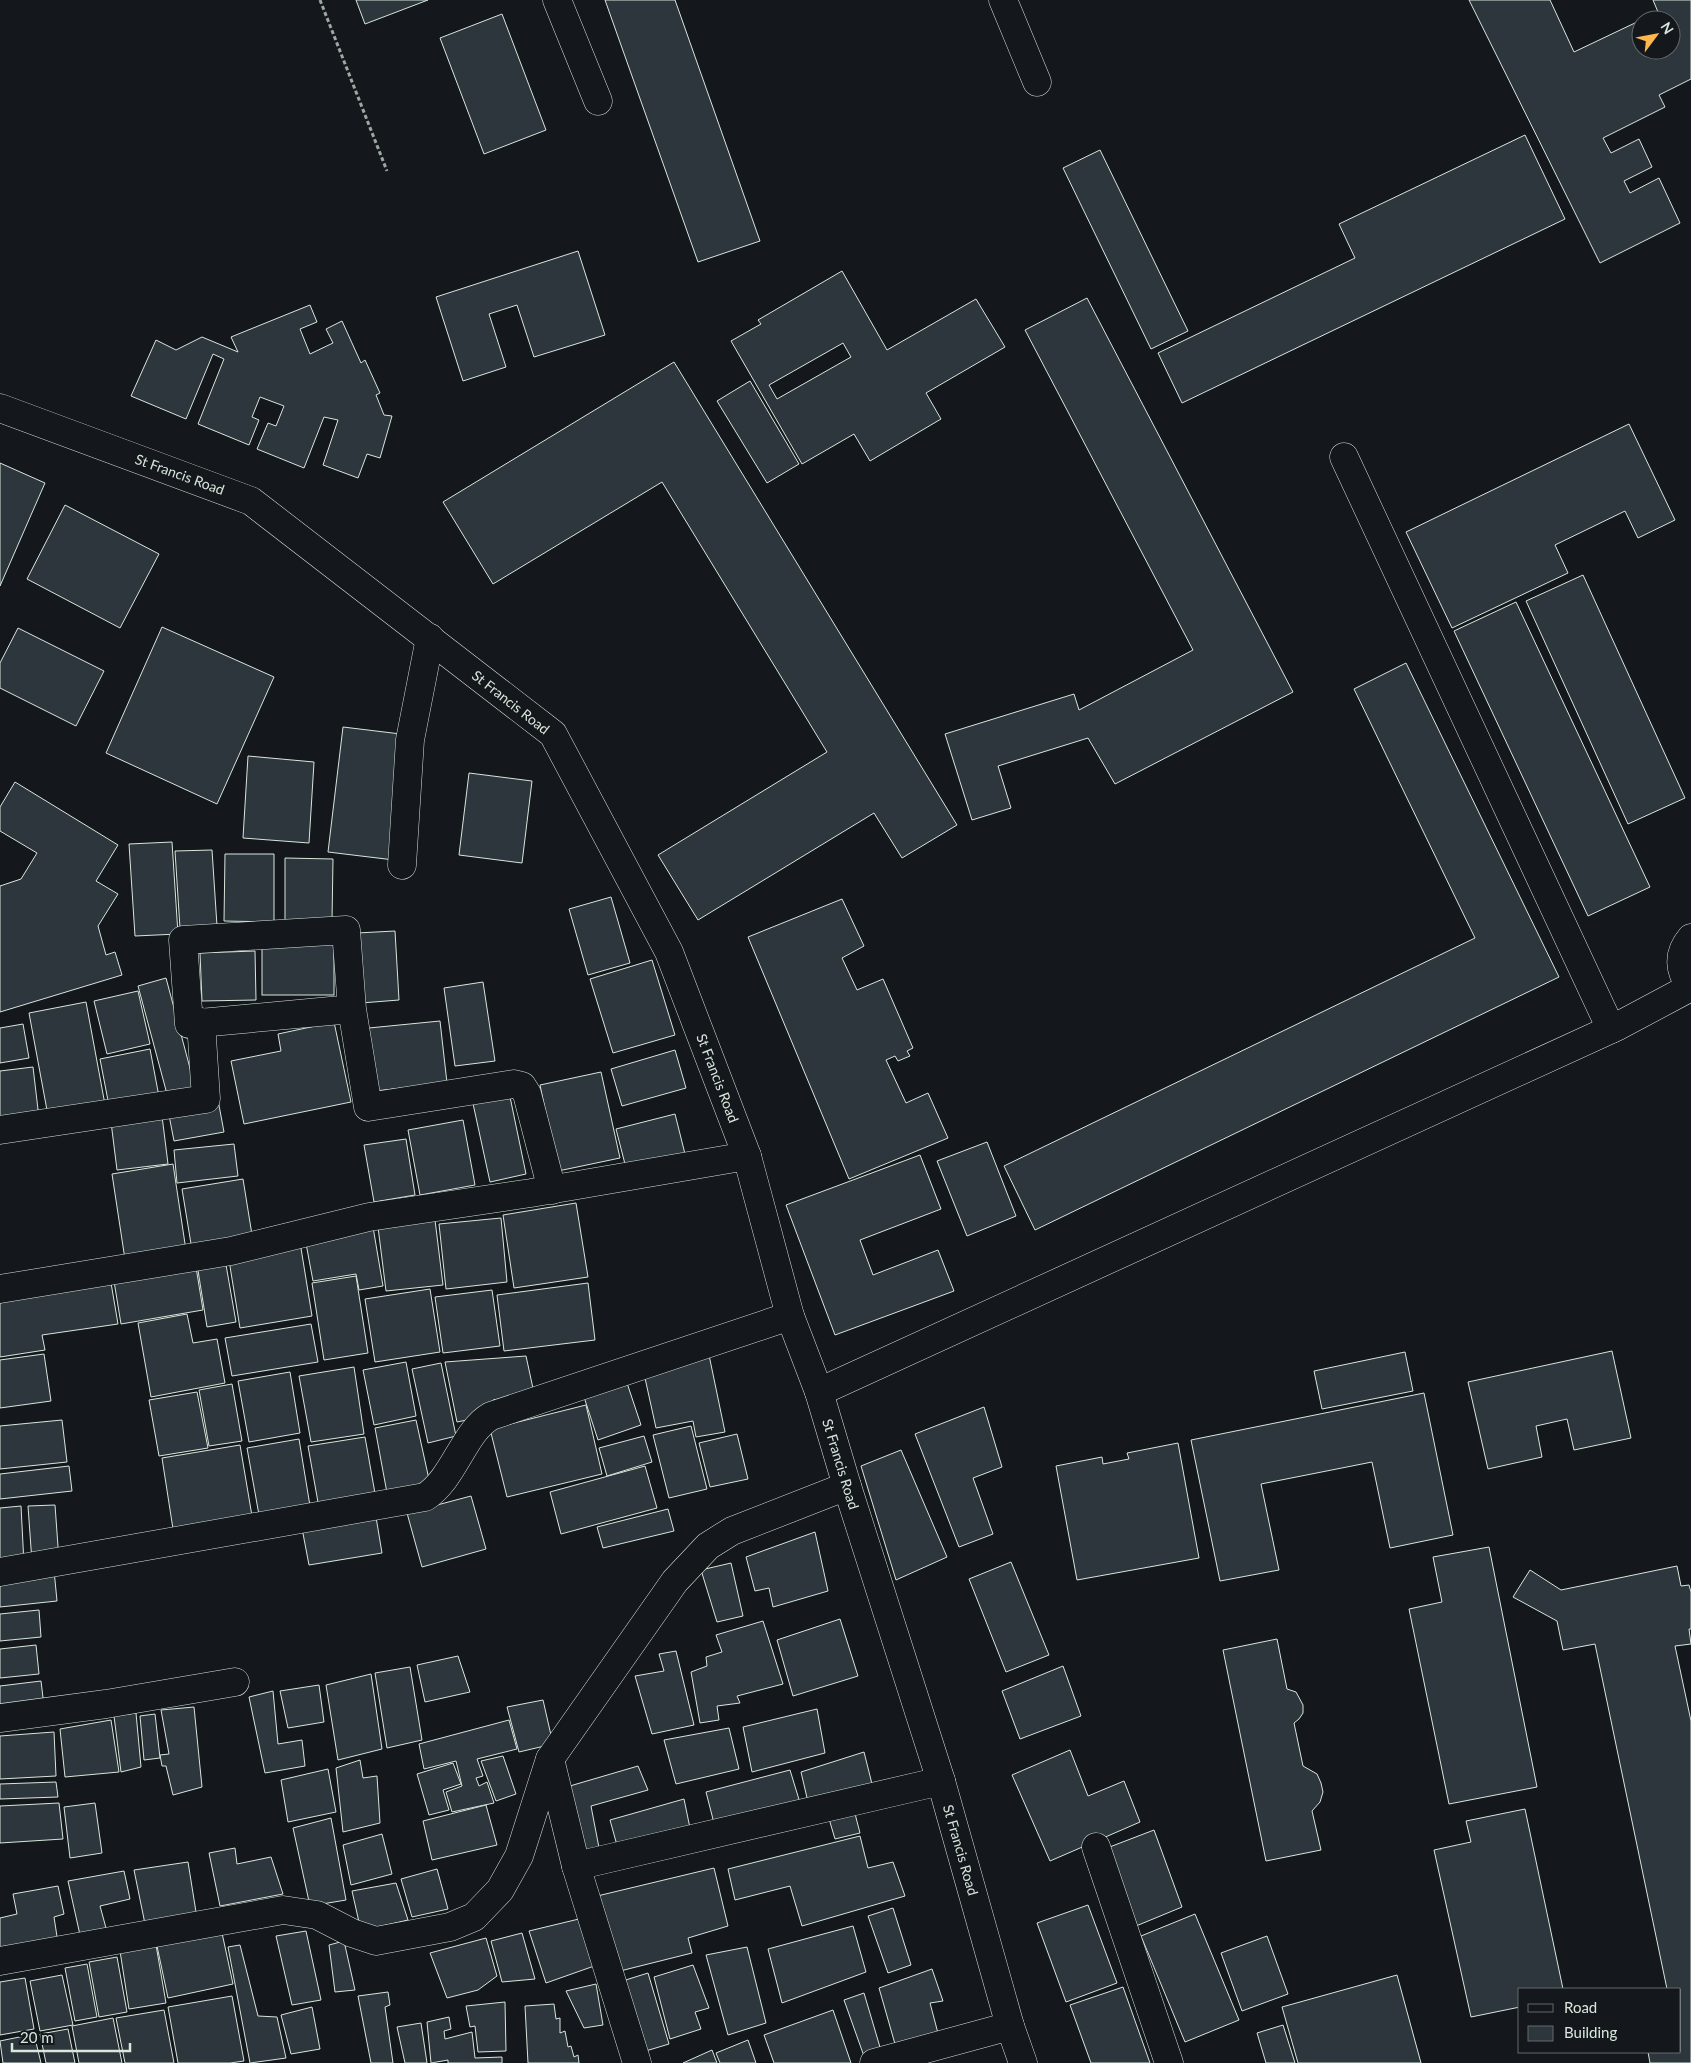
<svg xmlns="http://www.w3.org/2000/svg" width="1691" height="2063" font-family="Lato,sans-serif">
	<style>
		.building { fill: #2c363c; stroke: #d8e6dc; fill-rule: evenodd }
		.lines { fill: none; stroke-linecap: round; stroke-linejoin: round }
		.minor-casing { stroke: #d8e6dc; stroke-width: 29 }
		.path { stroke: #9da8a2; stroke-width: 3; stroke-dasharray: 4 2.5; stroke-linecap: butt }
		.minor { stroke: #14181c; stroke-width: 28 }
		.labels { text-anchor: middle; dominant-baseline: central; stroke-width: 4; stroke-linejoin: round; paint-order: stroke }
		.street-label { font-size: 14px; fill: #d8e6dc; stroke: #14181c }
	</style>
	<rect width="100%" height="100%" fill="#14181c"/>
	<g class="building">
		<path d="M356 0H428L365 24Z"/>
		<path d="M605 0H675L760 241 698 262Z"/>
		<path d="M1469 0H1550L1574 52 1658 12 1653 0H1691V79L1659 95 1665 107 1603 138 1611 153 1639 139 1652 167 1624 181 1630 193 1659 178 1680 223 1600 263ZM1641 20H1671V50H1641Z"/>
		<path d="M502 14 546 130 484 154 440 38Z"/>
		<path d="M1525 135 1565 219 1182 403 1158 353 1355 258 1339 224Z"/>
		<path d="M1100 150 1188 331 1151 349 1063 168Z"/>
		<path d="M578 251 605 335 534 357 517 305 489 314 506 367 463 381 436 297Z"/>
		<path d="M842 271 887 350 976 299 1005 347 926 393 941 419 870 461 854 434 802 464 731 341 761 324 758 320ZM843 343 851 357 777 399 769 385Z"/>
		<path d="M1087 298 1293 692 1115 784 1088 738 998 766 1011 808 972 820 945 734 1074 694 1079 710 1193 650 1025 330Z"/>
		<path d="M310 305 317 322 300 329 310 354 333 343 326 329 342 321 361 363 365 360 380 393 376 395 384 415 392 416 380 458 367 454 358 478 323 465 338 420 324 417 304 468 257 449 268 423 276 426 284 406 260 397 252 417 259 420 249 445 198 424 224 359 213 354 186 419 131 396 156 340 176 350 202 337 238 352 231 337Z"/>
		<path d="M674 362 957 825 902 858 874 813 698 920 658 855 827 752 662 482 493 584 443 502Z"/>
		<path d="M750 381 799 464 767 483 717 401Z"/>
		<path d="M1629 424 1675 520 1638 538 1625 511 1555 545 1568 573 1452 628 1406 532Z"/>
		<path d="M0 463 45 483 0 586Z"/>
		<path d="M65 505 159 554 120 628 27 579Z"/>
		<path d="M1583 575 1685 798 1628 824 1526 601Z"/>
		<path d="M1516 602 1650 887 1588 916 1454 631Z"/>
		<path d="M162 627 274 677 217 804 106 753Z"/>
		<path d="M18 628 104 671 76 726 0 688V663Z"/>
		<path d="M1406 663 1559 977 1035 1230 1004 1166 1475 938 1354 689Z"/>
		<path d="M343 727 409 735 394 860 328 852Z"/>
		<path d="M248 756 314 762 309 843 243 838Z"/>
		<path d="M469 773 532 781 522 863 459 855Z"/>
		<path d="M15 782 118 845 96 881 118 894 98 926 106 955 115 952 122 975 0 1012V886L21 879 37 853 0 831V807Z"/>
		<path d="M172 842 178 934 135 936 129 844Z"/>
		<path d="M212 850 217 926 180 928 175 851Z"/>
		<path d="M225 854H274V922L224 921Z"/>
		<path d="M285 858 333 859 332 921 285 920Z"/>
		<path d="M611 897 630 963 588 975 569 909Z"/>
		<path d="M842 899 864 946 842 958 857 990 883 979 913 1048 907 1051 910 1056 898 1061 895 1056 886 1060 906 1103 928 1093 948 1138 849 1179 748 937Z"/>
		<path d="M395 931 399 1000 361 1003 357 933Z"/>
		<rect x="262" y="944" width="72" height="51"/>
		<path d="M255 951 256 1000 202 1001 200 953Z"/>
		<path d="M652 960 675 1035 613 1053 590 979Z"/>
		<path d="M166 978 195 1087 167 1094 138 986Z"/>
		<path d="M483 982 495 1061 455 1066 444 988Z"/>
		<path d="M138 991 150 1044 107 1054 94 1001Z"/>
		<path d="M86 1002 106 1110 49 1121 29 1013Z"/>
		<path d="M440 1021 447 1083 375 1091 369 1028Z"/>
		<path d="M334 1022 351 1102 244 1124 231 1061 281 1051 278 1034Z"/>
		<path d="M23 1024 29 1058 0 1063V1028Z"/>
		<path d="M150 1049 160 1102 110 1111 100 1059Z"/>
		<path d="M675 1050 686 1088 622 1106 611 1069Z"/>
		<path d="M33 1067 39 1118 0 1123V1071Z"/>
		<path d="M601 1072 620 1158 558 1171 540 1085Z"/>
		<path d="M509 1092 526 1174 490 1182 472 1099Z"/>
		<path d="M218 1100 224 1132 174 1141 168 1110Z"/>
		<path d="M675 1114 685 1154 626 1168 616 1129Z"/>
		<path d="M162 1116 168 1164 117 1170 111 1122Z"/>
		<path d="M463 1120 475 1185 420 1195 408 1130Z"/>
		<path d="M406 1139 415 1195 374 1202 364 1145Z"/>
		<path d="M987 1142 1016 1216 967 1236 937 1161Z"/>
		<path d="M234 1144 238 1176 177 1183 174 1150Z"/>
		<path d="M920 1155 941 1209 860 1240 873 1275 938 1250 954 1291 835 1335 786 1205Z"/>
		<path d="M173 1164 187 1257 126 1266 112 1174Z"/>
		<path d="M243 1179 253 1241 192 1250 182 1189Z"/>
		<path d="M576 1203 588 1277 514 1288 503 1215Z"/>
		<path d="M501 1218 507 1282 446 1289 439 1224Z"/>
		<path d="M435 1220 443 1285 386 1291 378 1227Z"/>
		<path d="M373 1227 383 1286 359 1290 356 1274 313 1281 305 1238Z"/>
		<path d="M300 1242 312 1316 240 1328 228 1254Z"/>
		<path d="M225 1259 236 1322 207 1327 197 1264Z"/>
		<path d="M195 1261 203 1310 121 1324 113 1275Z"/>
		<path d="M356 1276 368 1353 324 1360 312 1283Z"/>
		<path d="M110 1277 118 1324 42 1335 45 1350 0 1357V1293Z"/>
		<path d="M588 1283 595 1340 504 1351 497 1295Z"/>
		<path d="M430 1289 440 1352 375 1362 365 1299Z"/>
		<path d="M492 1290 500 1346 443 1353 435 1297Z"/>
		<path d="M187 1314 193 1343 217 1339 225 1383 151 1397 138 1323Z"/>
		<path d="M311 1324 318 1362 232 1376 225 1338Z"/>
		<path d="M1612 1351 1631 1438 1574 1450 1567 1419 1536 1426 1542 1457 1488 1469 1468 1382Z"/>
		<path d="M1405 1352 1413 1391 1322 1409 1314 1371Z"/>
		<path d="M44 1354 51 1401 0 1408V1360Z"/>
		<path d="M709 1355 725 1432 696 1437 693 1421 656 1428 643 1369Z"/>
		<path d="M526 1356 534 1393 493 1400 496 1414 457 1422 445 1362Z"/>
		<path d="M406 1362 416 1416 374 1425 363 1370Z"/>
		<path d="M441 1363 456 1436 428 1443 412 1369Z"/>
		<path d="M354 1367 364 1434 311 1442 299 1376Z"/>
		<path d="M290 1372 300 1433 249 1442 238 1381Z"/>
		<path d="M627 1383 641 1425 598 1440 584 1397Z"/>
		<path d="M232 1384 242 1441 209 1446 199 1390Z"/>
		<path d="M197 1392 208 1448 159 1456 149 1400Z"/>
		<path d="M1424 1393 1453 1535 1390 1548 1372 1462 1261 1484 1279 1570 1220 1581 1191 1440Z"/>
		<path d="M586 1405 602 1474 507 1497 490 1429Z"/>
		<path d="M984 1407 1002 1467 973 1478 993 1534 959 1547 915 1434Z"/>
		<path d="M62 1420 67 1462 0 1469V1426Z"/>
		<path d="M416 1420 430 1484 387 1493 375 1428Z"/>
		<path d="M691 1426 707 1489 669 1498 653 1435Z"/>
		<path d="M737 1434 748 1479 710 1487 699 1443Z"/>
		<path d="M644 1436 652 1462 607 1476 599 1448Z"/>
		<path d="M365 1437 376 1499 319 1508 308 1446Z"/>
		<path d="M299 1439 310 1506 259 1515 247 1448Z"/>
		<path d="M1178 1443 1199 1558 1077 1580 1056 1466 1102 1457 1103 1464 1129 1459 1127 1453Z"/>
		<path d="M240 1445 252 1516 173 1529 162 1458Z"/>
		<path d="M901 1450 947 1557 896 1580 861 1466Z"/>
		<path d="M69 1466 72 1491 0 1499V1474Z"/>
		<path d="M645 1466 657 1508 561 1534 550 1492Z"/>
		<path d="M471 1496 486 1549 422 1567 407 1513Z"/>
		<path d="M55 1505 59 1560 32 1562 28 1506Z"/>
		<path d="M21 1506 24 1564 0 1565V1508Z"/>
		<path d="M668 1509 674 1531 603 1548 597 1527Z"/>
		<path d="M375 1511 382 1553 309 1565 301 1523Z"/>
		<path d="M815 1532 828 1591 773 1607 769 1588 755 1591 746 1557Z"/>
		<path d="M1489 1547 1537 1787 1449 1804 1409 1609 1442 1602 1433 1557Z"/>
		<path d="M1011 1562 1049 1655 1006 1672 969 1579Z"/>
		<path d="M731 1563 743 1616 717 1622 701 1570Z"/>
		<path d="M1677 1566 1681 1586 1689 1585 1691 1592V1629H1689L1691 1644 1675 1646 1691 1721V2063H1650L1648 2052H1680V1989H1667L1595 1644 1563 1650 1557 1621 1513 1597 1530 1570 1561 1590Z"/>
		<path d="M54 1570 57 1601 0 1607V1575Z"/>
		<path d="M39 1610 41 1637 0 1641V1614Z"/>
		<path d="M840 1619 858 1676 793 1696 777 1640Z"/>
		<path d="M763 1621 783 1684 737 1696 740 1703 717 1706 719 1720 700 1723 691 1672 707 1666 706 1657 722 1652 716 1635Z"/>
		<path d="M1277 1639 1287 1689 1296 1692 1303 1705V1713L1299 1719 1294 1723 1303 1766 1317 1774 1321 1783 1323 1792 1320 1802 1312 1811 1321 1850 1266 1861 1223 1650Z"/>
		<path d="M36 1645 39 1674 0 1678V1649Z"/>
		<path d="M676 1651 694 1725 652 1734 635 1676 664 1671 659 1654Z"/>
		<path d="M458 1656 470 1692 425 1702 417 1665Z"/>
		<path d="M1063 1666 1081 1716 1020 1739 1002 1691Z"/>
		<path d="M410 1667 422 1740 387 1748 375 1673Z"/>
		<path d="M371 1674 382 1749 338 1760 326 1685Z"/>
		<path d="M41 1681 44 1706 0 1712V1686Z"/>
		<path d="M319 1685 324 1722 288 1728 280 1691Z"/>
		<path d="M273 1691 278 1744 302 1740 305 1766 265 1773 249 1697Z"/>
		<path d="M543 1700 553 1744 519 1752 507 1707Z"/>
		<path d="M194 1707 202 1787 173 1795 166 1766H162L160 1755 169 1754 161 1710Z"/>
		<path d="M817 1709 825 1753 752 1772 743 1727Z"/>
		<path d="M136 1713 141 1767 121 1772 114 1716Z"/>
		<path d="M155 1714 160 1758 144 1760 140 1716Z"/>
		<path d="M111 1720 119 1772 65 1777 60 1729Z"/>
		<path d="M509 1720 517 1749 477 1759 483 1776 476 1778 479 1786 487 1782 494 1803 452 1812 446 1792 462 1786 456 1761 424 1769 419 1744Z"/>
		<path d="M729 1728 739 1769 676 1784 664 1740Z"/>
		<path d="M54 1732 56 1776 0 1779V1736Z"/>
		<path d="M1070 1750 1088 1796 1124 1781 1140 1822 1050 1861 1012 1775Z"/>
		<path d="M864 1752 872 1784 808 1802 801 1772Z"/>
		<path d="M503 1756 516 1794 496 1801 481 1761Z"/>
		<path d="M360 1760 363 1778 377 1776 380 1823 343 1832 336 1768Z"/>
		<path d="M453 1763 461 1784 443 1790 449 1810 429 1815 417 1774Z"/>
		<path d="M638 1766 648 1790 591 1806 600 1853 579 1856 563 1788Z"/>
		<path d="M328 1769 336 1812 288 1822 281 1780Z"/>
		<path d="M790 1770 801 1806 715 1827 706 1792Z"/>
		<path d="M56 1782 58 1797 0 1799V1784Z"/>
		<path d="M684 1799 691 1833 618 1849 610 1820Z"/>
		<path d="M59 1803 63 1839 0 1843V1806Z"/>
		<path d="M95 1803 102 1853 70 1858 64 1807Z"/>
		<path d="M486 1805 497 1845 432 1860 423 1821Z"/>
		<path d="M853 1806 860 1833 835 1839 827 1812Z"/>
		<path d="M1525 1809 1563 1989H1520V2007L1471 2017 1434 1850 1471 1842 1466 1821Z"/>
		<path d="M331 1818 346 1900 310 1906 293 1828Z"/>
		<path d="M1154 1830 1182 1907 1136 1926 1107 1848Z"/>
		<path d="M382 1834 392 1874 351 1885 343 1845Z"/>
		<path d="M860 1836 868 1868 893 1862 905 1896 802 1926 790 1886 735 1900 728 1869Z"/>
		<path d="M235 1848 237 1864 271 1857 283 1894 220 1906 209 1853Z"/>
		<path d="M188 1862 196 1912 145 1924 134 1870Z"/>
		<path d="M714 1868 728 1926 688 1938 692 1953 616 1972 593 1897Z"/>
		<path d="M437 1869 448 1909 412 1917 401 1879Z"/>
		<path d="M124 1871 130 1899 100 1906 106 1928 80 1935 68 1881Z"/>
		<path d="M396 1883 408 1920 361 1931 352 1891Z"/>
		<path d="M58 1886 64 1914 54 1917 58 1943 0 1954V1918L17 1914 13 1894Z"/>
		<path d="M1088 1905 1117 1983 1066 2002 1037 1923Z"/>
		<path d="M893 1908 911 1965 888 1973 868 1916Z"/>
		<path d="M1195 1914 1239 2020 1185 2042 1141 1936Z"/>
		<path d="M583 1918 597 1965 546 1983 529 1931Z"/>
		<path d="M853 1926 866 1972 782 2003 768 1949Z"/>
		<path d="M306 1931 321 2000 292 2005 276 1936Z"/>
		<path d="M222 1933 233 1984 168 1998 157 1946Z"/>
		<path d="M522 1933 535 1979 502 1982 491 1941Z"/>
		<path d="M1267 1936 1288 1994 1242 2011 1221 1953Z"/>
		<path d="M486 1938 497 1976 478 1990 447 1998 430 1953Z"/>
		<path d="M344 1941 355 1990 335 1992 329 1945Z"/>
		<path d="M156 1945 166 2003 129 2009 120 1951Z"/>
		<path d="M240 1945 258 2016 277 2017 286 2058 250 2063 228 1947Z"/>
		<path d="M747 1947 766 2023 728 2035 706 1955Z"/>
		<path d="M117 1957 127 2012 99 2017 89 1962Z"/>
		<path d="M87 1964 97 2017 75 2021 65 1968Z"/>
		<path d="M693 1965 709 2008 695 2012 701 2029 670 2039 654 1977Z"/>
		<path d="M932 1969 943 2001 930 2003 939 2037 897 2051 879 1988Z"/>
		<path d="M648 1973 669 2044 639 2053 616 1983Z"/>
		<path d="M62 1975 73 2025 40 2031 30 1981Z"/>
		<path d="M1397 1975 1421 2063H1298L1282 2007Z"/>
		<path d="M25 1978 34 2029 0 2035V1982Z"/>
		<path d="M596 1984 603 2025 584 2028 566 1991Z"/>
		<path d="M1123 1987 1150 2063H1091L1070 2005Z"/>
		<path d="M388 1992 390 2005 385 2007 393 2063H371L358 1996Z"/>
		<path d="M864 1993 882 2054 865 2059 844 2000Z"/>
		<path d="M232 1996 244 2061 230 2063H178L168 2007Z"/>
		<path d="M505 2002 506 2051 478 2052 475 2026 470 2027 466 2006Z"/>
		<path d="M554 2004 556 2019 560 2018V2033L565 2031 568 2047 571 2046 574 2057 578 2055 579 2063H528L525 2006Z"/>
		<path d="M312 2007 320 2049 291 2054 281 2015Z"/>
		<path d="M164 2010 174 2063H125L116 2018Z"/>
		<path d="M833 2010 851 2063H774L764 2035Z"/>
		<path d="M449 2017 451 2029 444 2031 445 2039 472 2032 475 2058 502 2057V2063H448V2060L431 2063 427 2022Z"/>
		<path d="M113 2018 122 2063H79L72 2026Z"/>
		<path d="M421 2023 427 2063H405L397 2027Z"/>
		<path d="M1283 2025 1295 2063H1266L1257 2033Z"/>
		<path d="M68 2029 75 2063H46L40 2034Z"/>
		<path d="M34 2034 41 2063H3L0 2041Z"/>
		<path d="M748 2040 756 2063H720L716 2053Z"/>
		<path d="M712 2050 717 2063H683Z"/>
	</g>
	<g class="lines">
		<g class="minor-casing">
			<g id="minor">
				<path d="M557 0 598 101"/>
				<path d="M1003 0 1037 82"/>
				<path d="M0 408 251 501 553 734 669 952 747 1156 790 1316 819 1392 847 1486 941 1781 1010 2026 1023 2063"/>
				<path d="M1344 457 1611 1029"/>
				<path d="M402 865 410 740 430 638"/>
				<path d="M1691 938C1677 954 1679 971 1691 987"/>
				<path d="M352 1009 189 1024 183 940 346 930 352 1009 368 1107 514 1084 522 1086 527 1094 552 1190"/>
				<path d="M0 1130 206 1099 201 1022"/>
				<path d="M0 1289 231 1251 369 1217 531 1193 747 1156"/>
				<path d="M819 1392 1618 1026 1691 987"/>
				<path d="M0 1572 425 1497C454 1479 464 1431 491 1416L790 1316"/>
				<path d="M0 1718 106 1704 235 1682"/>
				<path d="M550 1759 576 1866 637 2063"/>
				<path d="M1096 1847 1169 2063"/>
				<path d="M576 1866 941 1781"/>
				<path d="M0 1961 283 1910 317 1915 352 1933 376 1941 450 1927 474 1917 500 1890 519 1856 550 1759 675 1581 708 1546 732 1531 847 1486"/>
				<path d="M874 2063 1010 2026"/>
			</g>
		</g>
		<path class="path" d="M320 0 387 171"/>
		<use href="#minor" class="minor"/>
	</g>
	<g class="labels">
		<g class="street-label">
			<text transform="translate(180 474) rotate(20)">St Francis Road</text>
			<text transform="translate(511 702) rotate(38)">St Francis Road</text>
			<text transform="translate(718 1078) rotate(69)">St Francis Road</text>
			<text transform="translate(841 1464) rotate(73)">St Francis Road</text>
			<text transform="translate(961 1850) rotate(74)">St Francis Road</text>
		</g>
	</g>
	<rect x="1518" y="1988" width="162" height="65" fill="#14181c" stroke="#626a69"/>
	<rect x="1528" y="2004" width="25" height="8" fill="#14181c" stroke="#626a69"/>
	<text x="1564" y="2013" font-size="15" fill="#d8e6dc">Road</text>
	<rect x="1528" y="2026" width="25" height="15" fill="#2c363c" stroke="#626a69"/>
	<text x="1564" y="2038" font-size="15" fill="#d8e6dc">Building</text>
	<g transform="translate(1656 35) rotate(58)"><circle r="24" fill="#14181c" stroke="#626a69"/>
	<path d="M0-4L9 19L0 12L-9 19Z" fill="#ffb74d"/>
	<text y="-8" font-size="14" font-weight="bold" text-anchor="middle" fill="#d8e6dc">N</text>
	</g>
	<path d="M12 2043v8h118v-8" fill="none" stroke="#d8e6dc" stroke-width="2.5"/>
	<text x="20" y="2043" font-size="15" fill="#d8e6dc" stroke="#14181c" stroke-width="4" paint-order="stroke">20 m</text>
</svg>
